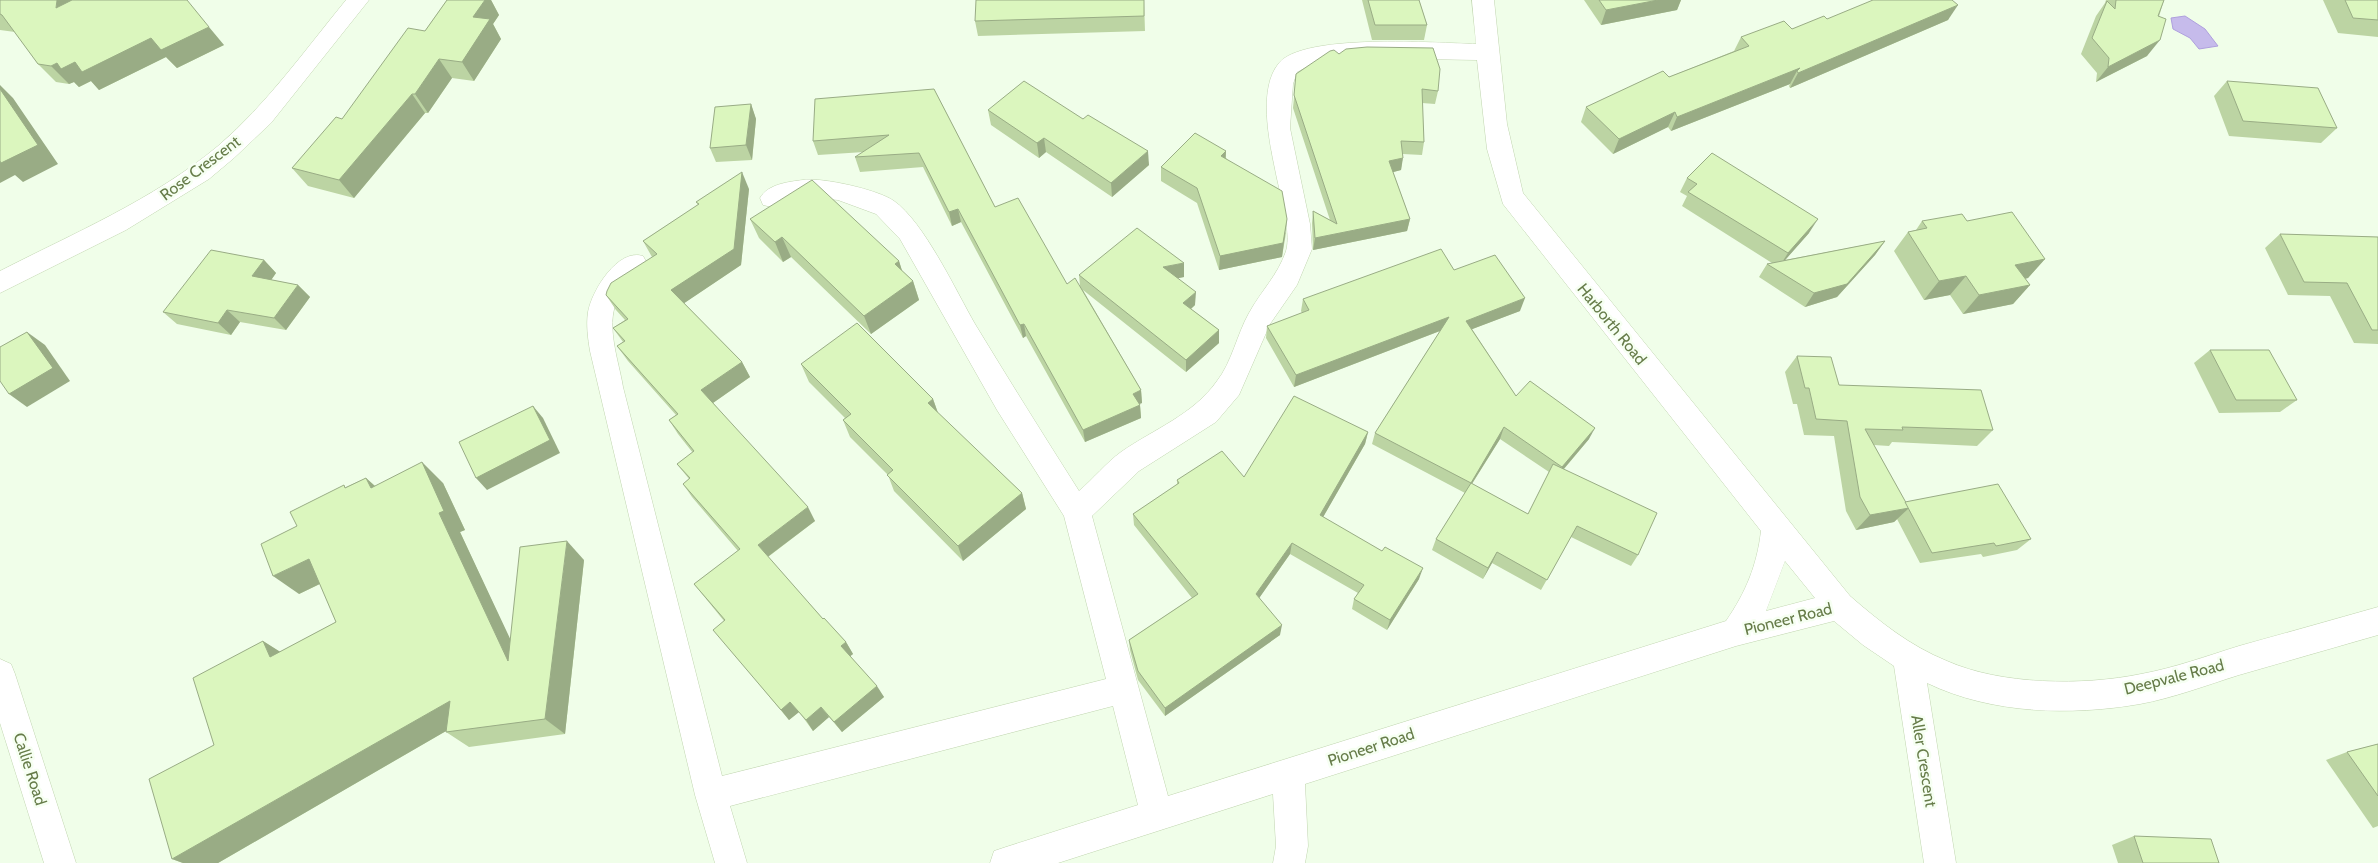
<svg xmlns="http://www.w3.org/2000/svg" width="2378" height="863" font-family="Cabin,sans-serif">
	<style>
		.water { fill: #c6bbeb; stroke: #afa0de }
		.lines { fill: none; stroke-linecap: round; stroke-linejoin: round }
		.minor-casing { stroke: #c1d5b0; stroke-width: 1 }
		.minor { fill: #fff; fill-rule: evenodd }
		.wall { fill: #bcd4a3; fill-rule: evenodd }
		.shaded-wall { fill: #99ac85 }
		.building { fill: #dbf6be; stroke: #99ac85 }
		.labels { text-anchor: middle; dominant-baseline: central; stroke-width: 5; stroke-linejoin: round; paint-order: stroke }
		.street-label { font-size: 16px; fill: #667c49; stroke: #f6fff2 }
	</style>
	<rect width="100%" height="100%" fill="#f0fee9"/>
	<path class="water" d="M2185 16 2205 29 2218 46 2199 49 2190 38 2173 29 2171 18Z"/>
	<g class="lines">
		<g class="minor-casing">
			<g id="minor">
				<path d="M346 0H369L271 123 234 158 209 179 126 230 0 293V271C74 233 153 200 218 146 267 104 305 50 346 0Z"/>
				<path d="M1472 0H1494L1507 124 1523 193 1850 596C1880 622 1910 646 1947 661 2001 685 2083 686 2141 674 2174 668 2207 656 2239 646 2286 633 2332 620 2378 607V635C2332 648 2285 662 2239 675 2207 685 2173 698 2140 704 2071 716 1991 714 1927 683L1956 863H1924L1894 666 1863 645 1834 621 1736 646 1305 784 1308 846 1305 863H1273L1276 846 1273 794 1058 863H990L994 851 1006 847 1138 805 1113 706 730 806 747 863H715L695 795 590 351C588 339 586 325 588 312 592 290 618 248 643 256L647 263C640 276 628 284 620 296 603 320 619 361 623 387L722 776 1106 679 1064 516 997 410 900 239 876 214 838 200 810 197 789 201 772 207 763 205 760 198C768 184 788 182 803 180 822 177 879 190 894 201 924 222 956 291 975 324 1009 380 1044 436 1079 491 1093 479 1106 463 1121 452 1154 429 1193 415 1217 381 1232 362 1237 334 1249 313 1261 291 1278 275 1286 251 1292 231 1279 191 1275 169 1269 140 1258 88 1279 63 1304 33 1437 43 1476 44ZM1365 58 1477 60 1487 149 1503 204 1761 531C1757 565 1746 592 1726 621L1168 796 1092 516 1139 471 1216 422 1239 395 1270 324 1297 285 1312 249 1310 224 1290 128 1293 84 1297 72 1312 64ZM1785 561 1815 598 1766 611Z"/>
				<path d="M0 659 11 664 15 674 76 863H44L0 723Z"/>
			</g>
		</g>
		<use href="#minor" class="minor"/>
	</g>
	<g class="wall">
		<path d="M0 0 224 45 177 68 166 57 99 90 91 81 79 87 74 82 69 84 56 82 38 64 15 32 0 30Z"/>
		<path d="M447 0H491L499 15 493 24 501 39 474 81 452 78 428 113H425L354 198 308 186 292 168 342 119 425 31Z"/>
		<path d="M1144 0 1145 31 978 36 975 21Z"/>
		<path d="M1362 0H1419L1427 25 1424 40H1372Z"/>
		<path d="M1584 0H1681L1677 10 1601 25Z"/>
		<path d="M2106 0H2164L2147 56 2096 82 2097 73 2081 54 2096 16 2105 3Z"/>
		<path d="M2323 0H2378V37L2338 33Z"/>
		<path d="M1954 2 1948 20 1790 88 1789 86 1790 84 1671 131 1668 127 1613 154 1581 122 1586 107 1669 77 1734 51 1741 37 1792 29 1827 19Z"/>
		<path d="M1339 54 1438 91 1435 104 1422 103 1424 142 1422 155 1403 154 1401 170 1393 172 1410 219 1407 231 1313 250 1312 223 1313 211 1330 220 1293 108 1295 87Z"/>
		<path d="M2227 81 2337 128 2321 143 2229 136 2214 96Z"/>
		<path d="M934 89 995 207 1067 284 1080 286 1079 275 1184 277 1178 278 1195 305 1191 309 1219 330V343L1186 372 1083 290 1141 390 1142 403 1139 404 1140 405 1141 418 1085 442 1026 336 1023 338 961 222 952 226 923 167 860 172 855 157 864 152 818 155 813 141Z"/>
		<path d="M751 104 756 119 752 160 716 162 710 148Z"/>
		<path d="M988 110 1149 165 1112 197 1046 152 1039 158 991 125Z"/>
		<path d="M1226 151V158L1286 233 1282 257 1219 270 1197 203 1161 181V167Z"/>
		<path d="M1687 178 1809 233 1785 260 1885 241 1875 255 1837 297 1805 307 1759 277 1767 264 1772 263 1682 206 1687 196 1680 192Z"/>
		<path d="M749 189 741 265 684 303 742 362 750 377 713 403 815 521 768 557 823 619 846 642 853 654 850 656 884 697 842 732 829 717 813 731 799 712 789 720 723 641 724 621 694 584 738 551 692 497 683 484 689 479 677 464 693 453 678 434 669 420 676 415 628 361 617 346 623 342 613 328 625 320 616 310 606 295 652 257 643 241 698 205 696 202Z"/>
		<path d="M750 219 899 261 902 271 913 281 919 300 871 334 791 257 783 262 759 238Z"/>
		<path d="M1922 221H1967L2045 259 2028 278 2025 279 2030 285 2013 304 1963 314 1950 295 1924 300 1894 251 1908 232 1916 230Z"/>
		<path d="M2280 234 2378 237V344L2354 343 2330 296 2288 295 2265 248Z"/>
		<path d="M264 260 276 273 271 280 298 285 310 297 286 330 240 322 231 335 177 324 163 312Z"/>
		<path d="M1454 270 1520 311 1472 329 1516 396 1589 439 1564 469 1638 555 1631 566 1571 537 1541 590 1492 563 1483 579 1432 550 1436 539 1465 493 1372 444 1375 433 1440 331 1294 387 1266 338 1267 326 1302 313 1301 311 1303 299ZM1500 439 1549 472 1528 514 1472 484Z"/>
		<path d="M2210 350 2297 400 2280 412 2219 413 2194 363Z"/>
		<path d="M1797 356 1839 385 1993 430 1977 446 1892 442 1889 446 1874 445 1905 502 2031 539 2017 550 1983 557 1981 554 1920 563 1897 519 1894 522 1856 530 1846 511 1834 436 1804 435 1797 404H1793L1785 372Z"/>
		<path d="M801 364 933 399 938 413 1022 493 1026 509 963 561 894 491 888 475 850 437 843 420 845 418 809 382Z"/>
		<path d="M1368 432 1365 444 1323 517 1419 579 1387 630 1352 609 1354 599 1358 593 1290 554 1259 598 1280 635 1165 716 1138 680 1130 650 1129 640 1192 598 1134 525 1133 514 1177 485V480L1244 477Z"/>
		<path d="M366 478 375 486 443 483 465 530 460 532 510 640 584 560 565 734 469 747 446 732V731L218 863H183L172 859 214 745 263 641 280 652 336 622 320 584 299 594 297 526 346 487Z"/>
		<path d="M2378 744V826L2373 828 2326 760 2347 752Z"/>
		<path d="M2134 836 2219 863H2118L2112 845Z"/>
	</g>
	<g class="shaded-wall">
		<path d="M57 0H75L56 8Z"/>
		<path d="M485 0H491L499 15 493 24 501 39 474 81 462 62 473 17Z"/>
		<path d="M1658 0H1681L1677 10 1601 25 1606 10Z"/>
		<path d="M1958 5 1948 20 1790 88 1798 73Z"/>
		<path d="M209 27 224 45 177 68 166 57 99 90 91 81 79 87 74 82 69 84 51 66 57 63 75 62 151 38Z"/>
		<path d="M2160 40 2147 56 2096 82 2108 67Z"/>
		<path d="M439 59 452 78 428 113 415 94Z"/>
		<path d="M1800 68 1797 71 1790 84 1671 131 1677 117Z"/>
		<path d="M0 85 13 98 58 164 23 182 15 175 0 183Z"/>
		<path d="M412 94 425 113 354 198 339 180Z"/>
		<path d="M751 104 756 119 752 160 746 145Z"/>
		<path d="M1675 112 1668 127 1613 154 1619 139Z"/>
		<path d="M1044 138 1046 152 1039 158 1037 143Z"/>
		<path d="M1148 151 1149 165 1112 197 1111 183Z"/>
		<path d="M1226 151 1225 165 1221 156Z"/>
		<path d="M1403 158 1401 170 1386 174 1389 161Z"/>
		<path d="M742 172 749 189 741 265 680 306 671 290Z"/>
		<path d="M958 209 961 222 952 226 949 212Z"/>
		<path d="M1287 219 1282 257 1219 270 1220 256Z"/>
		<path d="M1410 219 1407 231 1313 250 1315 238Z"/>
		<path d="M1818 219 1809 233 1779 267 1788 253Z"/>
		<path d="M782 237 791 257 783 262 775 242Z"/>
		<path d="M1885 241 1875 255 1837 297 1805 307 1814 293Z"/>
		<path d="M2045 259 2028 278 1998 284 2015 265Z"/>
		<path d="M264 260 276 273 265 289 252 276Z"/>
		<path d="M899 261 905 280 895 264Z"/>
		<path d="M1184 263V277L1164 281 1163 267Z"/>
		<path d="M1966 276 1950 295 1924 300 1939 281Z"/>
		<path d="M913 281 919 300 871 334 864 316Z"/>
		<path d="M298 285 310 297 286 330 274 318Z"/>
		<path d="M2030 285 2013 304 1963 314 1979 295Z"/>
		<path d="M1196 292 1195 305 1183 316V303Z"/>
		<path d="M1525 298 1520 311 1462 333 1466 321Z"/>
		<path d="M227 310 240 322 231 335 218 323Z"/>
		<path d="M1449 317 1445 329 1294 387 1296 375Z"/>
		<path d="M1024 324 1026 336 1023 338 1020 325Z"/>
		<path d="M1219 330V343L1186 372V360Z"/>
		<path d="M27 332 45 345 70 381 27 407 9 394Z"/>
		<path d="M742 362 750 377 710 405 701 390Z"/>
		<path d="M1141 390 1142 403 1134 406 1133 394Z"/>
		<path d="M933 399 939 416 928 403Z"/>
		<path d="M1140 405 1141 418 1085 442 1083 430Z"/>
		<path d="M533 406 543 418 560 453 487 490 476 478Z"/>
		<path d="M1504 427 1500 439 1466 493 1471 483Z"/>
		<path d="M1595 428 1589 439 1556 478 1562 467Z"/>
		<path d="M1368 432 1365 444 1318 526 1320 515Z"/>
		<path d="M422 462 443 483 465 530 460 532 528 677 508 661 439 513Z"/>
		<path d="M366 478 388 498 371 488Z"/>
		<path d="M1022 493 1026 509 963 561 958 546Z"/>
		<path d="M808 507 815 521 766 558 758 545Z"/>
		<path d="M1909 508 1894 522 1856 530 1870 515Z"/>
		<path d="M567 541 584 560 565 734 545 719Z"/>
		<path d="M1292 543 1290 554 1255 604 1256 594Z"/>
		<path d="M1497 552 1492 563 1483 579 1488 568Z"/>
		<path d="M309 559 334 577 299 594 273 576Z"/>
		<path d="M1423 568 1419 579 1387 630 1390 620Z"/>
		<path d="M1282 625 1280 635 1165 716V708Z"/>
		<path d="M263 641 290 658 270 657Z"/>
		<path d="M846 642 853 654 848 658 841 646Z"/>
		<path d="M877 686 884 697 842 732 834 722Z"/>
		<path d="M450 701 472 716 218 863H183L172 859Z"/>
		<path d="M790 702 799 712 789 720 781 710Z"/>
		<path d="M821 707 829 717 813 731 806 720Z"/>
	</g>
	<g class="building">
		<path d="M0 0H57L56 8 72 0H187L209 27 161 50 151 38 82 72 75 62 61 69 57 63 51 66 38 64 2 15 0 14Z"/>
		<path d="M447 0H485L473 17 490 19 462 62 439 59 415 94H412L339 180 292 168 336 117 342 119 408 28 425 31Z"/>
		<path d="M976 0H1144V16L975 21Z"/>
		<path d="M1368 0H1419L1427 25H1375Z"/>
		<path d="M1599 0H1658L1606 10Z"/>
		<path d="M1873 0H1952L1958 5 1798 73 1797 71 1800 68 1677 117 1675 112 1619 139 1586 107 1663 71 1669 77 1749 46 1741 37 1784 21 1792 29 1824 16 1827 19Z"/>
		<path d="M2116 0H2164L2158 16 2166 19 2160 40 2108 67 2109 58 2092 38 2107 1 2115 9Z"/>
		<path d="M2345 0H2378V20L2353 18Z"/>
		<path d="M1367 47 1433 48 1440 69 1438 91 1422 89 1424 142 1401 141 1403 158 1389 161 1410 219 1315 238 1313 211 1337 224 1294 95 1296 74 1330 51 1334 50 1339 54 1346 49Z"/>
		<path d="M1024 81 1083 119 1088 115 1148 151 1111 183 1044 138 1037 143 988 110Z"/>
		<path d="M2227 81 2318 88 2337 128 2243 121Z"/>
		<path d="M0 89 38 145 1 163 0 161Z"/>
		<path d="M934 89 995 207 1018 198 1067 284 1075 278 1141 390 1133 394 1140 405 1083 430 1024 324 1020 325 958 209 949 212 919 153 855 157 889 135 813 141 815 99Z"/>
		<path d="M751 104 746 145 710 148 715 107Z"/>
		<path d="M1195 133 1226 151 1221 156 1282 191 1287 219 1283 243 1220 256 1197 188 1161 167Z"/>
		<path d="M1712 153 1818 219 1788 253 1688 192 1697 184 1687 178Z"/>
		<path d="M742 172 734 249 671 290 742 362 701 390 808 507 758 545 823 619 824 618 846 642 841 646 877 686 834 722 821 707 806 720 790 702 781 710 713 630 725 620 694 584 740 549 683 484 690 478 677 464 694 451 669 420 678 414 617 346 625 341 613 328 628 319 606 295 607 291 611 283 657 254 643 241 699 204 696 202Z"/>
		<path d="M812 180 899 261 895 264 913 281 864 316 782 237 775 242 750 219Z"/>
		<path d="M2012 212 2045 259 2015 265 2030 285 1979 295 1966 276 1939 281 1908 232 1927 228 1922 221 1962 214 1967 221Z"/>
		<path d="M1137 228 1184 263 1163 267 1196 292 1183 303 1219 330 1186 360 1079 275Z"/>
		<path d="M2280 234 2378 237V330H2372L2347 283 2304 282Z"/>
		<path d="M1885 241 1847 284 1814 293 1767 264Z"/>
		<path d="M1441 249 1454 270 1495 255 1525 298 1466 321 1516 396 1530 381 1595 428 1562 467 1504 427 1471 483 1375 433 1449 317 1296 375 1267 326 1309 310 1303 299Z"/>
		<path d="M211 250 264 260 252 276 298 285 274 318 227 310 218 323 163 312Z"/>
		<path d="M857 323 933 399 928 403 1022 493 958 546 887 475 893 470 843 420 851 414 801 364Z"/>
		<path d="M27 332 53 368 9 394 0 381V347Z"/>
		<path d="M2210 350H2269L2297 400H2236Z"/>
		<path d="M1797 356 1831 357 1839 385 1981 390 1993 430 1902 427 1903 430 1865 429 1909 508 1870 515 1860 497 1847 421 1816 419 1809 388H1805Z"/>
		<path d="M1294 396 1368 432 1320 515 1382 551 1385 547 1423 568 1390 620 1354 599 1364 585 1292 543 1256 594 1282 625 1165 708 1138 671 1129 640 1198 594 1133 514 1179 483 1177 480 1222 451 1244 477Z"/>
		<path d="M533 406 550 440 476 478 459 442Z"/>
		<path d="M422 462 444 511 439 513 508 661 520 547 567 541 545 719 446 732 450 701 172 859 149 779 214 745 193 678 263 641 270 657 336 622 309 559 273 576 261 544 297 526 290 512 344 485 345 488 366 478 371 488Z"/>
		<path d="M1553 464 1657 513 1638 555 1577 526 1547 580 1497 552 1488 568 1436 539 1471 483 1528 514Z"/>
		<path d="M1998 484 2031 539 1996 546 1994 543 1932 553 1905 502Z"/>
		<path d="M2378 744V796L2347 752Z"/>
		<path d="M2134 836 2211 839 2219 863H2143Z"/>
	</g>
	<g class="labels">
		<g class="street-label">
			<text transform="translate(200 168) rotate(-37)">Rose Crescent</text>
			<text transform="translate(1612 324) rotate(51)">Harborth Road</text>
			<text transform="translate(1788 619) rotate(-14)">Pioneer Road</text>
			<text transform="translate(2174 677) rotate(-14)">Deepvale Road</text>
			<text transform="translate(1371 747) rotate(-18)">Pioneer Road</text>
			<text transform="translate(1924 761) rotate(81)">Aller Crescent</text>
			<text transform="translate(30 769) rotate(72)">Callie Road</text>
		</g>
	</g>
</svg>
